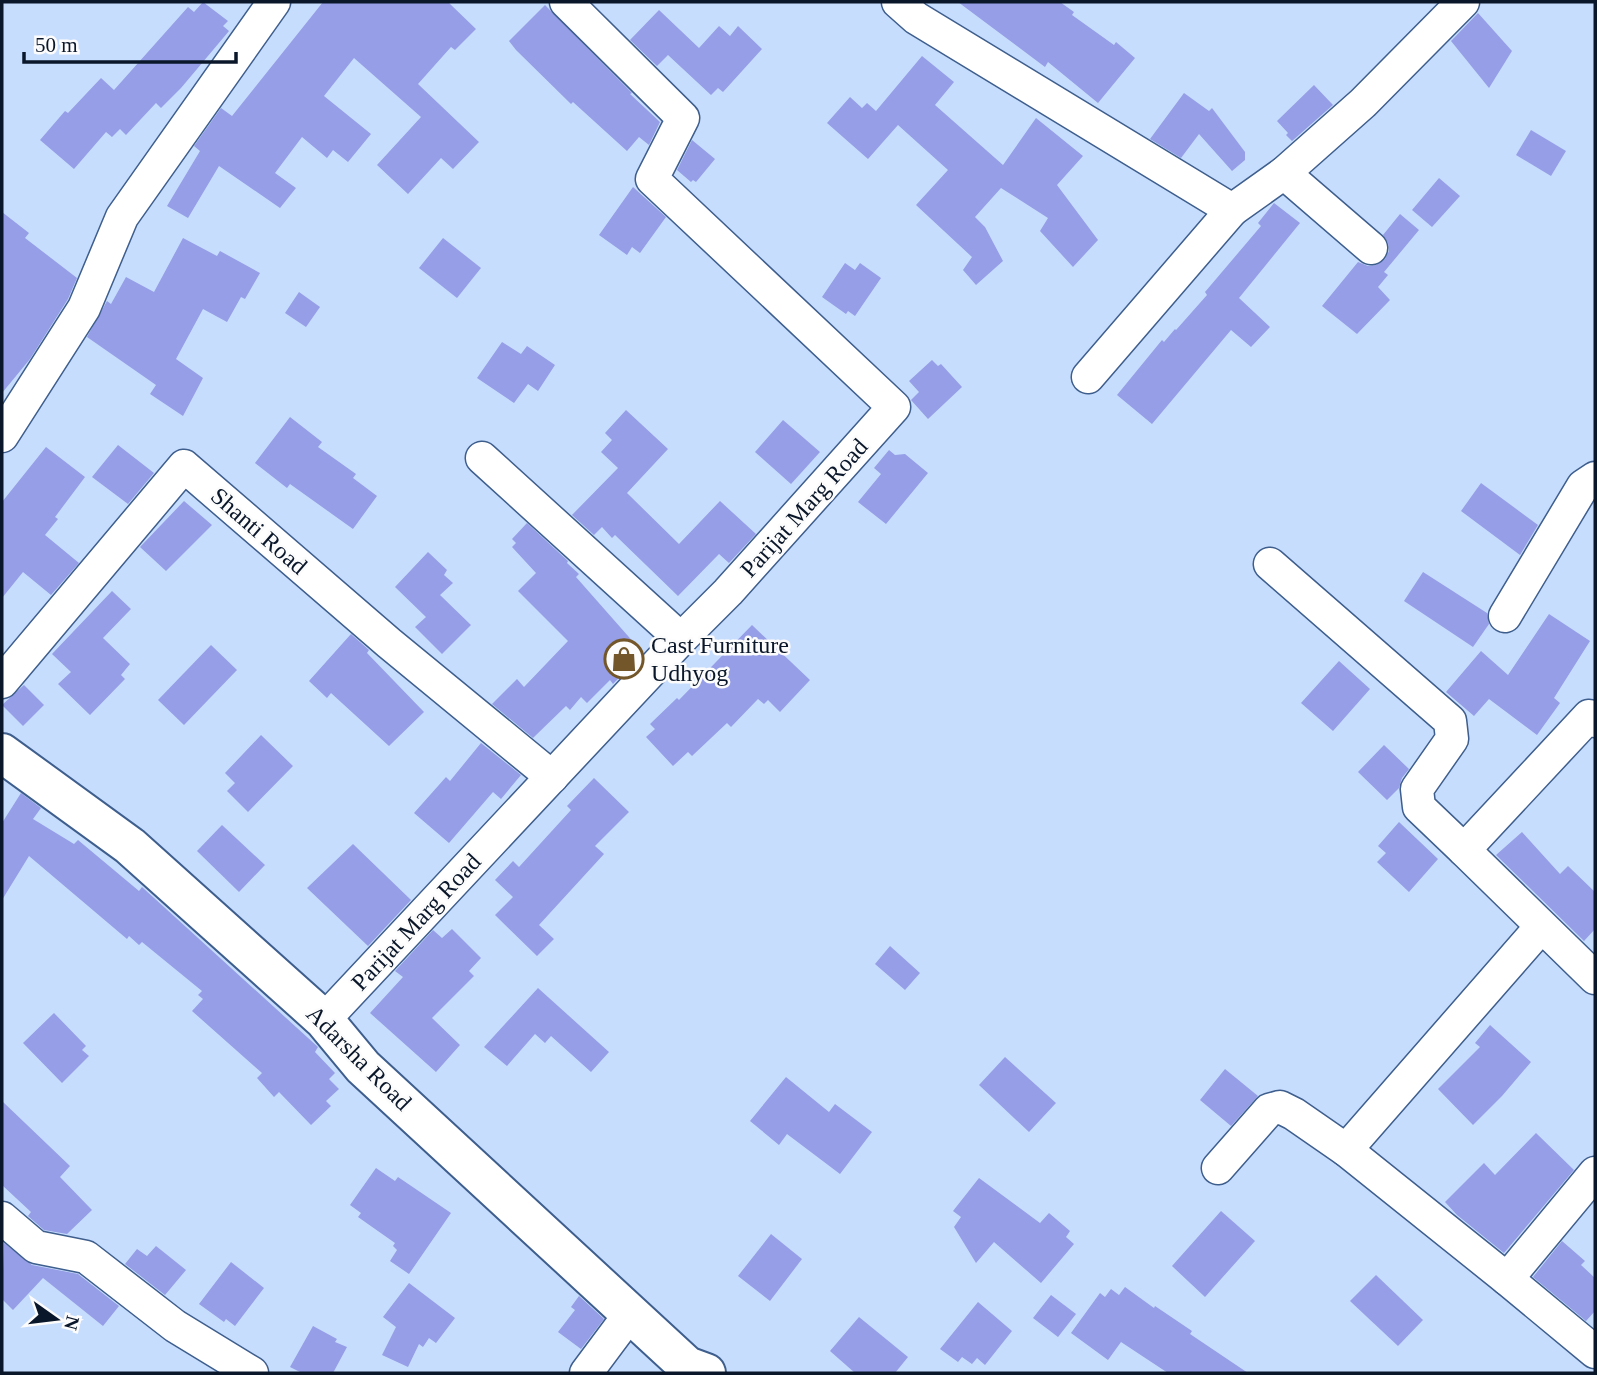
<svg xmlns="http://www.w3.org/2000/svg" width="1597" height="1375" font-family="Georgia,serif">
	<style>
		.building { fill: #959ee7 }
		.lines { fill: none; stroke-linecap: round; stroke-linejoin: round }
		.street-casing { stroke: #3e5e8d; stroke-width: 35 }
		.secondary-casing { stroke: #3e5e8d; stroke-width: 42 }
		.street { stroke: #fff; stroke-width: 32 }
		.secondary { stroke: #fff; stroke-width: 38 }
		.labels { text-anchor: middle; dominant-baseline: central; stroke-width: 5; stroke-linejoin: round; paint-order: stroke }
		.street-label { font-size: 24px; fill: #0a172a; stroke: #fcfcfc }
		.poi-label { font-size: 24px; fill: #0a172a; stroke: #fcfcfc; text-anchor: start }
	</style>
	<rect width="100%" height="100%" fill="#c7ddfd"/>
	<g class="building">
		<path d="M203 2 228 21 223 26 229 31 181 88 161 108 156 103 126 135 120 129 112 137 106 132 74 169 40 140 65 111 68 113 101 78 114 90 188 7 194 12Z"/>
		<path d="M323 2H448L476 29 455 50 451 47 418 84 479 142 453 169 441 158 408 194 377 165 421 117 354 58 324 96 371 134 348 162 333 150 327 158 302 137 275 173 296 188 280 208 219 166 188 218 167 206 200 151 194 146 221 108 232 116Z"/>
		<path d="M958 2H1060L1074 12 1072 15 1114 45 1116 42 1135 58 1098 103 1048 62 1045 67Z"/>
		<path d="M545 5 632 93 630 94 660 122 649 145 639 137 627 151 573 102 571 104 516 50 509 41Z"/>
		<path d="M659 10 699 48 719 26 730 36 738 26 762 49 723 92 718 88 711 95 668 55 657 66 630 40Z"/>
		<path d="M1478 13 1512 51 1489 88 1451 41Z"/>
		<path d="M922 56 954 82 935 105 1003 165 1036 118 1083 156 1057 185 1098 240 1073 267 1040 231 1048 218 1001 188 975 217 985 227 1003 261 976 285 963 270 972 257 916 205 948 170 898 125 868 159 827 123 850 97 862 108 867 103 876 111Z"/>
		<path d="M1314 85 1333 105 1292 141 1286 135 1288 133 1277 121Z"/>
		<path d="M1184 93 1209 111 1212 108 1245 152V160L1232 171 1199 134 1181 158 1150 139Z"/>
		<path d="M1531 130 1566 151 1551 176 1516 155Z"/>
		<path d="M692 140 715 159 696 182 693 180 691 182 677 170Z"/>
		<path d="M1439 178 1460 196 1432 227 1412 210Z"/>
		<path d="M633 187 666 217 640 253 632 247 627 255 599 235Z"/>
		<path d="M1274 203 1300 223 1239 298 1270 327 1251 347 1231 330 1152 424 1117 395 1162 340 1164 342 1175 329 1176 330 1207 295 1205 292 1261 226 1258 223Z"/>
		<path d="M2 212 29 233 25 238 77 278 68 299 30 359 2 393Z"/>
		<path d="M1400 214 1419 230 1384 272 1388 275 1378 287 1390 300 1357 334 1322 306 1358 262 1368 266 1376 265 1385 259 1389 251 1388 243 1383 235Z"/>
		<path d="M183 238 217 256 220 251 260 273 245 299 241 297 227 322 203 309 176 359 203 378 183 416 150 394 156 385 87 337 107 301 111 304 126 277 154 292Z"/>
		<path d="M443 238 481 268 457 298 419 268Z"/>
		<path d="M845 263 855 270 860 263 881 278 855 316 848 311 846 314 822 297Z"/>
		<path d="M299 292 320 307 306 327 285 313Z"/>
		<path d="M502 342 521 354 527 346 555 365 538 391 528 384 514 403 477 378Z"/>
		<path d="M932 360 938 366 941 364 962 387 928 419 911 400 919 392 909 381Z"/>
		<path d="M626 410 668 449 627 493 679 544 720 501 756 534 729 563 719 554 678 596 615 535 612 538 602 527 594 535 572 515 618 468 601 452 612 440 605 433Z"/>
		<path d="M290 417 322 442 318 447 356 474 353 478 377 496 353 529 290 484 287 488 255 463Z"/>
		<path d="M783 420 820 452 791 484 755 452Z"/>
		<path d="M118 445 154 473 128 504 92 477Z"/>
		<path d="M46 447 85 477 55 517 58 519 45 535 79 563 51 595 23 572 2 598V502Z"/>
		<path d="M889 450 895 455 905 454 928 473 886 524 858 502 881 474 874 468Z"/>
		<path d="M1481 483 1538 525 1520 555 1461 511Z"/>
		<path d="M184 501 212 525 166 571 140 547Z"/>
		<path d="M527 523 568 561 567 563 579 574 576 577 643 653 613 684 610 680 587 703 581 697 570 710 566 706 533 738 492 704 517 679 524 687 568 641 518 591 536 573 512 547 516 543 512 539Z"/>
		<path d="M428 552 447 570 444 575 453 583 440 595 471 625 442 654 415 627 426 617 395 587Z"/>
		<path d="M1423 572 1487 613 1489 624 1473 647 1404 601Z"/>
		<path d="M112 591 131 609 103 638 130 664 121 675 125 679 90 715 58 684 71 672 52 654Z"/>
		<path d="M1549 614 1590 641 1554 698 1560 703 1537 735 1489 699 1474 716 1446 692 1481 651 1508 675Z"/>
		<path d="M752 625 810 680 780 712 768 700 764 704 758 699 731 727 727 723 692 756 688 752 673 766 646 737 655 729 650 724 677 698 679 700Z"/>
		<path d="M351 634 369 650 367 653 424 712 389 746 331 693 327 698 309 681Z"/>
		<path d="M211 645 237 670 184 725 158 700Z"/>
		<path d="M1339 661 1370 689 1333 731 1301 703Z"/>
		<path d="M24 685 44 705 23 726 2 705Z"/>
		<path d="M261 735 293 766 248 812 227 791 235 783 225 773Z"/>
		<path d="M481 743 521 775 501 799 493 792 449 843 414 813 446 777 450 781Z"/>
		<path d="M1384 745 1409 769 1402 778 1399 788 1387 800 1358 772Z"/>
		<path d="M594 778 629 812 595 846 604 854 539 925 554 939 537 956 495 915 513 897 495 880 513 861 519 867 571 810 567 806Z"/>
		<path d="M21 793 41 808 33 819 74 844 78 840 139 891 142 887 318 1047 315 1052 335 1073 329 1079 339 1089 326 1101 331 1106 311 1125 279 1092 274 1097 257 1078 262 1073 192 1011 203 999 198 995 202 991 142 942 139 945 129 936 127 939 29 856 2 900V823Z"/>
		<path d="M1399 822 1438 859 1409 892 1377 862 1386 853 1378 846Z"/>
		<path d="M222 825 265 865 239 892 197 851Z"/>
		<path d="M1522 832 1560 874 1568 866 1595 892V929L1584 941 1496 855Z"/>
		<path d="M353 844 411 900 368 946 307 888Z"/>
		<path d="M452 929 481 958 469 971 474 976 432 1018 460 1045 436 1072 370 1013 403 977 395 971 433 930 442 938Z"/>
		<path d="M890 946 920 973 905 990 875 964Z"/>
		<path d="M538 988 609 1052 591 1072 551 1036 545 1043 535 1034 507 1066 484 1047Z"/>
		<path d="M54 1013 86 1046 82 1050 89 1056 62 1083 23 1043Z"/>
		<path d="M1490 1025 1531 1062 1502 1096 1473 1125 1438 1089 1480 1047 1475 1043Z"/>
		<path d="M1005 1057 1056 1103 1029 1132 979 1085Z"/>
		<path d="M1225 1069 1258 1096 1231 1126 1200 1100Z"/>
		<path d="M786 1077 829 1112 835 1104 872 1132 840 1174 787 1134 779 1145 750 1121Z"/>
		<path d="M2 1101 70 1166 60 1177 92 1210 67 1234 44 1230 28 1216 31 1212 2 1185Z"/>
		<path d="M1536 1133 1574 1170 1504 1253 1457 1215 1445 1202 1484 1163 1495 1175Z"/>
		<path d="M376 1168 395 1181 398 1177 451 1213 409 1274 390 1261 397 1250 393 1246 395 1243 358 1217 361 1213 350 1205Z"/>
		<path d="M979 1178 1040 1223 1049 1213 1070 1231 1066 1237 1074 1244 1041 1283 994 1242 976 1263 954 1227 961 1217 953 1211Z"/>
		<path d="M1221 1211 1255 1241 1205 1297 1172 1266Z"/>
		<path d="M771 1234 802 1259 770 1301 738 1276Z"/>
		<path d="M1562 1241 1585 1261 1581 1265 1595 1278V1311L1586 1321 1533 1277Z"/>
		<path d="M4 1243 32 1265 78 1274 119 1306 103 1326 43 1278 13 1310 2 1299Z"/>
		<path d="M156 1246 186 1270 165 1295 125 1264 137 1249 147 1256Z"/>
		<path d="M231 1262 264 1288 235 1326 226 1319 224 1322 199 1304Z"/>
		<path d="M1376 1275 1423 1320 1398 1346 1350 1301Z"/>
		<path d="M409 1283 455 1318 436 1343 429 1338 423 1347 419 1344 408 1367 382 1355 396 1327 383 1317Z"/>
		<path d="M1125 1287 1154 1308 1155 1306 1192 1331 1190 1334 1248 1373H1168L1121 1342 1108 1360 1071 1333 1100 1293 1105 1297 1111 1289 1119 1295Z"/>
		<path d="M1051 1295 1076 1314 1058 1337 1033 1318Z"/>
		<path d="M579 1296 604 1319 581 1349 558 1332 575 1310 571 1307Z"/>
		<path d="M978 1302 1012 1331 985 1365 977 1358 972 1364 962 1357 958 1362 940 1349Z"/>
		<path d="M859 1317 908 1357 895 1373H855L830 1351Z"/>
		<path d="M313 1326 337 1339 335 1342 347 1347 333 1373H302L290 1367Z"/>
	</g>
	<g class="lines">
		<g class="street-casing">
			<g id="street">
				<path d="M898 2 916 18 1232 210 1284 173 1371 248"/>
				<path d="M1284 173 1363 103 1463 2"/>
				<path d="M1088 377 1232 210"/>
				<path d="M2 436 84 308 122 217 274 2"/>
				<path d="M482 458 681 639"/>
				<path d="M1270 564 1450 721 1452 739 1417 789 1419 807 1464 850"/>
				<path d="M1505 616 1583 486 1595 478"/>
				<path d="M2 682 184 466 389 643 552 777"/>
				<path d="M1595 721 1589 716 1464 850 1595 978"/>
				<path d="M324 1020 681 639 728 592 894 407 652 179 683 118 566 2"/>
				<path d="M1346 1150 1541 927"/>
				<path d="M1218 1168 1269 1110 1280 1107 1294 1114 1346 1150 1507 1279 1595 1352"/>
				<path d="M2 1218 36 1247 86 1257 175 1326 252 1373"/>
				<path d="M1507 1279 1595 1173"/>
				<path d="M586 1373 630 1314"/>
			</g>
		</g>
		<g class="secondary-casing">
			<path id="secondary" d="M2 753 130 846 324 1020 363 1067 687 1366 706 1373"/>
		</g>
		<use href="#street" class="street"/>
		<use href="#secondary" class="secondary"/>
	</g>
	<defs>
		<g id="shop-ring" transform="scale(2.0125)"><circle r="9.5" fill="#fcfcfc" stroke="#73572a" stroke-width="1.5"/><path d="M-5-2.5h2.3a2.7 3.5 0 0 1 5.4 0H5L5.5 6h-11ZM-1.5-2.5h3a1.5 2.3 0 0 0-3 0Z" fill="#73572a"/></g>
	</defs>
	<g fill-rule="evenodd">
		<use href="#shop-ring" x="624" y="659"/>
	</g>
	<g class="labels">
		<g class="street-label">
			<text transform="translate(804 508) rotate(-48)">Parijat Marg Road</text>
			<text transform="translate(259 531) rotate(41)">Shanti Road</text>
			<text transform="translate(416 922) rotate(-47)">Parijat Marg Road</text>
			<text transform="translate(359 1058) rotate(45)">Adarsha Road</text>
		</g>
		<g class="poi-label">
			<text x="651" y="645">Cast Furniture<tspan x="651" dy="28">Udhyog</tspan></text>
		</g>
	</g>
	<rect width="1597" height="1375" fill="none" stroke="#0a172a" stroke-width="7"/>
	<g transform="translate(56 1319) rotate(104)" stroke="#fcfcfc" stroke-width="5" paint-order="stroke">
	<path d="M0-5L12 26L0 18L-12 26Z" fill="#0a172a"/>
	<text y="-10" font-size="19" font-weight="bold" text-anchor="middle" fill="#0a172a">N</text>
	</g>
	<path d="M24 52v10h212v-10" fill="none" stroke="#0a172a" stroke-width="3.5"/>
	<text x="35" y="52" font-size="21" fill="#0a172a" stroke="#fcfcfc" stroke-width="5" paint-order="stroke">50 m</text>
</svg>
